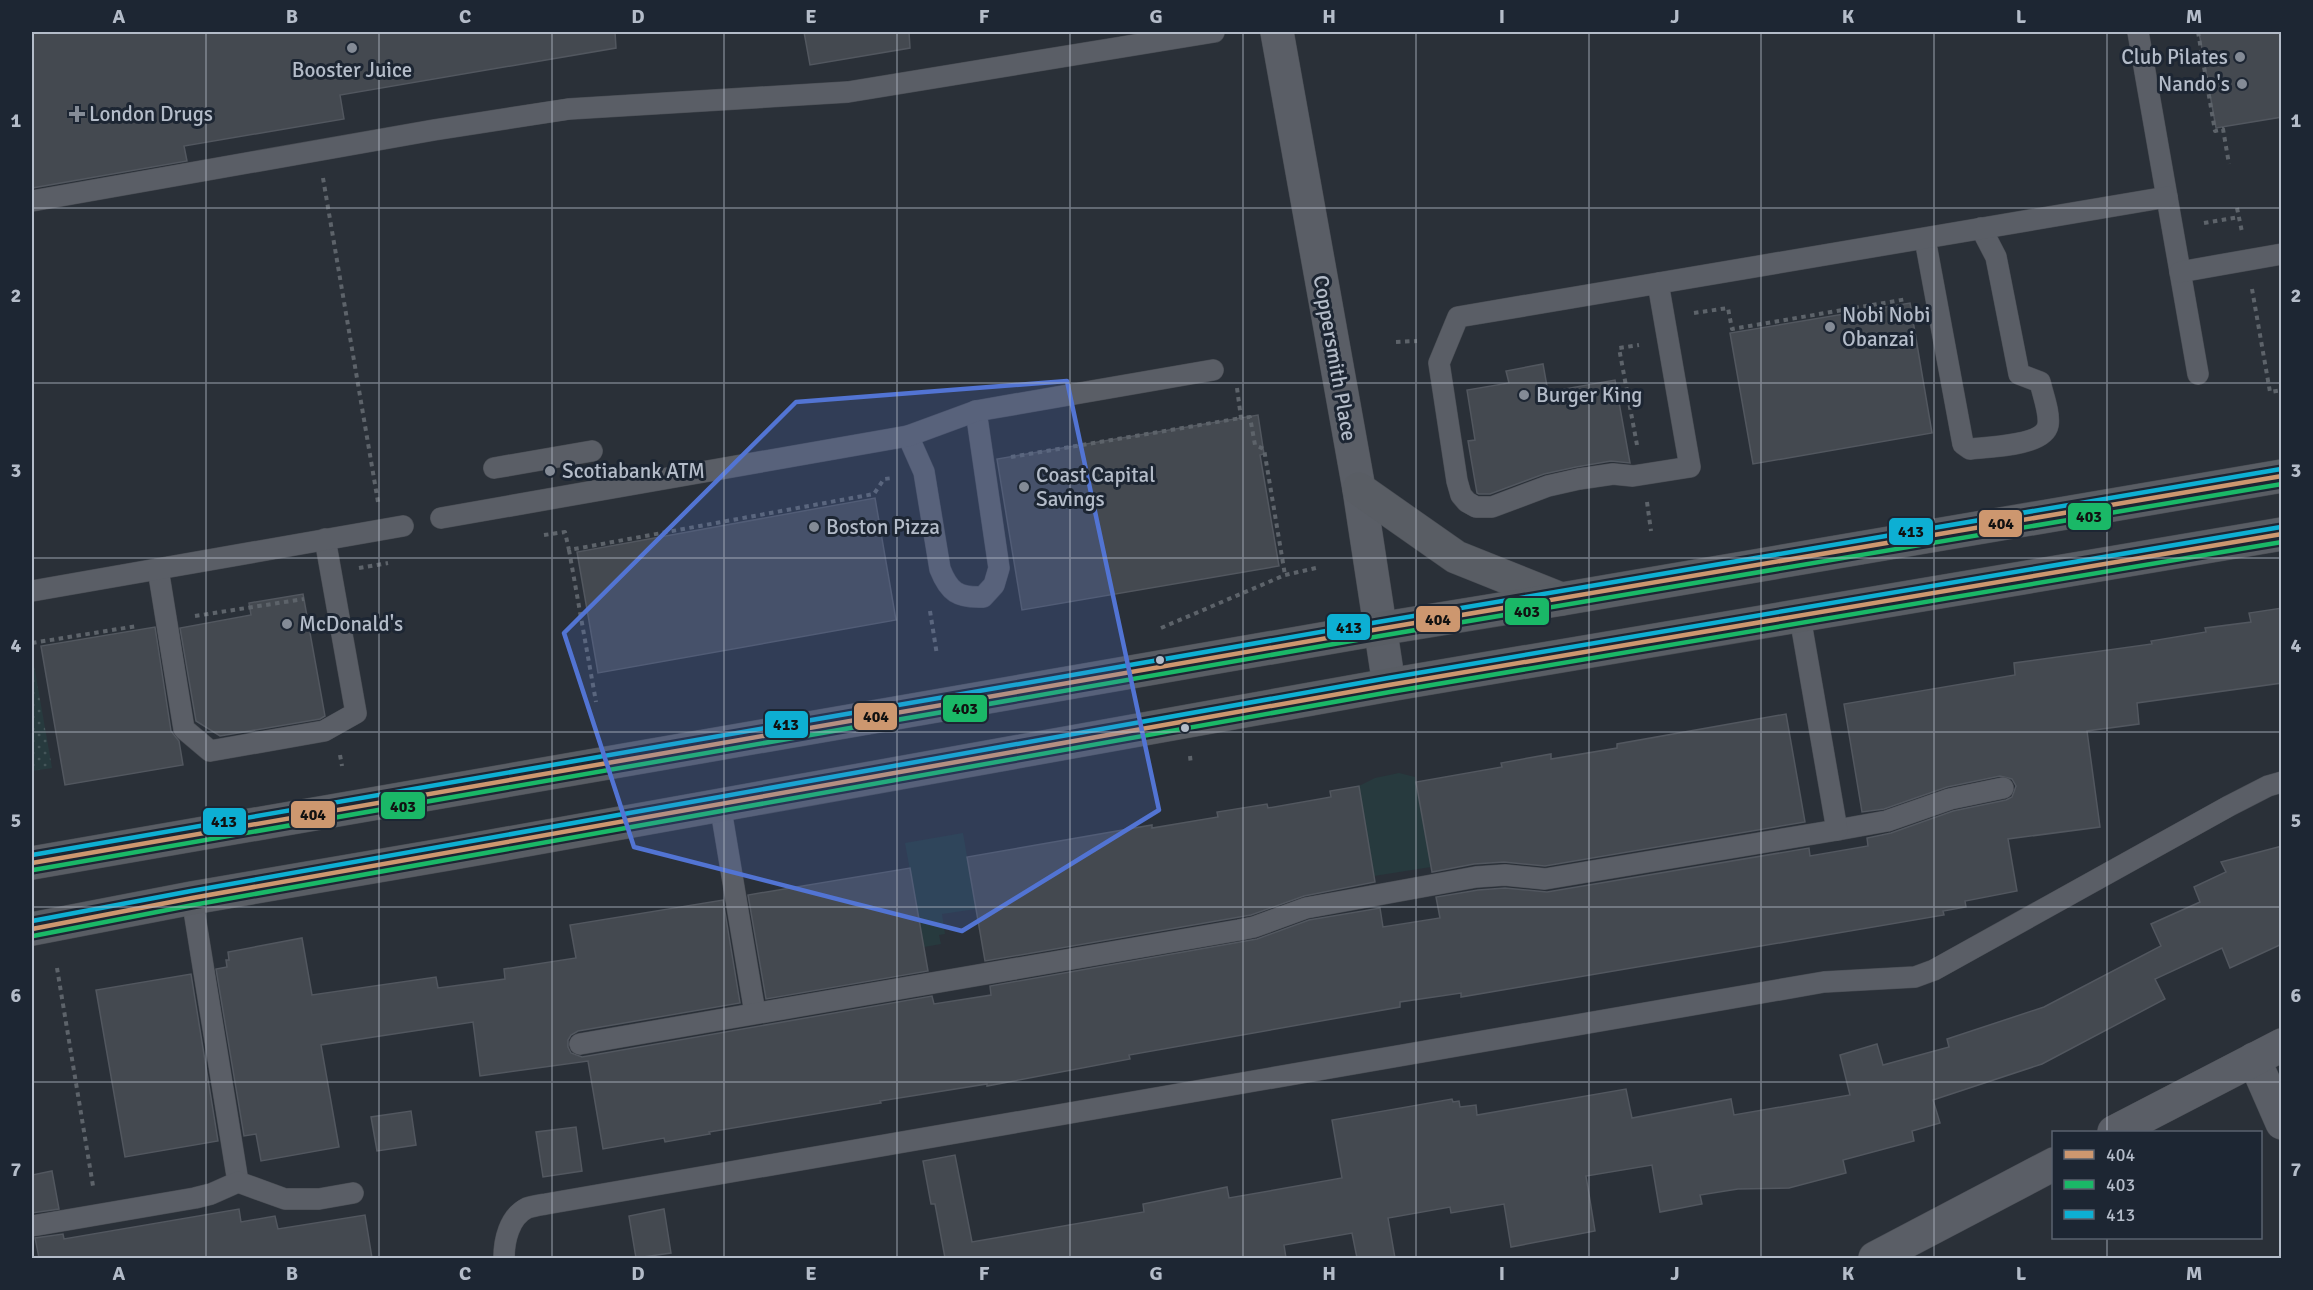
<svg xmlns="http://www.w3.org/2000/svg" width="2313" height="1290" font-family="Signika,sans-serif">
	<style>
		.grass { fill: url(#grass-dots) }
		.garden { fill: #273a3e }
		.building { fill: #444950; stroke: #52575f; stroke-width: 1.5 }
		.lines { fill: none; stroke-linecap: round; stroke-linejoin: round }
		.service-casing { stroke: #484c53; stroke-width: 22 }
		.minor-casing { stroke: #484c53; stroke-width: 34 }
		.secondary-casing { stroke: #484c53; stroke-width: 34 }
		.path { stroke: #5d636a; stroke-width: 4; stroke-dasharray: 4.5 4.5; stroke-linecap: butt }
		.service { stroke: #5a5e66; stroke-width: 21 }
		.minor { stroke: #5a5e66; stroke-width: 33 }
		.secondary { stroke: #595d64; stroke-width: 33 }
		.bus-1-casing { stroke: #1d2633; stroke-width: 9 }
		.bus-2-casing { stroke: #1d2633; stroke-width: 9 }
		.bus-3-casing { stroke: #1d2633; stroke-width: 9 }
		.bus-1 { stroke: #cd976f; stroke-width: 4.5 }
		.bus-2 { stroke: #1ab867; stroke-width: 4.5 }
		.bus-3 { stroke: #0dafd3; stroke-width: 4.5 }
		.marked { fill: #5274d3; fill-opacity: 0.2; stroke: #5274d3; stroke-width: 4.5; stroke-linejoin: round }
		.grid { fill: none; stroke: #b4bcc9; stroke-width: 1.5; stroke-opacity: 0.55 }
		.poi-dot { fill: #848b96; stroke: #1d2633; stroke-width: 2 }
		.bus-dot { fill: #b4bcc9; stroke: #1d2633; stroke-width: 2 }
		.labels { text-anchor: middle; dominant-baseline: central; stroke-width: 6; stroke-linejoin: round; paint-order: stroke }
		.poi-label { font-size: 21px; fill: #b4bcc9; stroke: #1d2633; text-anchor: start }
		.street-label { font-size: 21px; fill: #b4bcc9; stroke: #1d2633 }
		.line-badge { stroke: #1d2633; stroke-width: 2 }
		.pale-badge-label { font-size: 16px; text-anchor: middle; font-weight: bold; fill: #111 }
		.neatline { fill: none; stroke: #b4bcc9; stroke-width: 2 }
		.grid-label { font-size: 20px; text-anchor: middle; font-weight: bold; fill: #b4bcc9 }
	</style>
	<defs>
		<pattern id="grass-dots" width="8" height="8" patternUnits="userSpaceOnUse" patternTransform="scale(1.5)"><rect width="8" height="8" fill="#273a3e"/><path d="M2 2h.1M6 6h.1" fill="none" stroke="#445559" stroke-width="1.8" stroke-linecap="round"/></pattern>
	</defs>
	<rect width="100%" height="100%" fill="#2a3038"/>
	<path class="grass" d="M32 654 52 768 32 771Z"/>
	<g class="garden">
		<path d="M1399 773 1415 777 1431 867 1374 876 1359 786 1375 778Z"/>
		<path d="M963 833 976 909 942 914 945 934 939 935 941 944 924 947 905 843Z"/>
	</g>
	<g class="building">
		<path d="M32 32H615L616 48 340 95 344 119 184 146 187 161 32 188Z"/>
		<path d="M804 32H909L910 48 810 65Z"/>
		<path d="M2199 32H2282V117L2216 128Z"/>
		<path d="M1910 303 1932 433 1753 464 1730 333Z"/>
		<path d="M1543 364 1548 392 1615 380 1630 463 1611 461 1576 467 1544 474 1490 494H1479L1477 493 1468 441 1475 440 1467 390 1509 383 1506 371Z"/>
		<path d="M1258 415 1264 454 1260 455 1279 566 1022 610 997 459Z"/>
		<path d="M875 498 896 620 598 673 577 552Z"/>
		<path d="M303 594 325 716 320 719 220 736 196 721 180 628 251 615 249 603Z"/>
		<path d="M2282 608V683L2137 703 2139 724 2087 731 2100 827 2008 839 2017 891 1965 901 1966 907 1943 911 1944 915 1461 997V993L1400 1002V1007L1129 1055 1130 1059 987 1086V1084L880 1101 881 1103 709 1132 710 1134 665 1142 664 1138 603 1149 588 1061 480 1076 473 1022 321 1045 339 1147 261 1161 256 1134 244 1136 216 969 227 967 226 960H229L228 952 302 938 312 995 436 977 438 988 505 979 504 969 576 958 570 925 723 900 740 1003 578 1031 571 1035 568 1040V1047L571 1053 582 1057 932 996 934 1004 991 995 990 986 1257 939 1309 920 1380 908 1383 927 1440 918 1436 897 1478 890 1505 888 1547 892 1809 848 1810 856 1868 846 1867 838 1891 833 1953 811 2006 800 2012 797 2016 786 2012 779 2000 776 1947 787 1884 809 1862 812 1844 704 2015 675 2014 663 2152 644 2151 641 2206 632 2205 628 2251 622 2249 613Z"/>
		<path d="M155 627 171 731 179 741 183 765 65 785 41 646Z"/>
		<path d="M1786 714 1805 822 1545 866 1504 862 1474 864 1432 872 1416 782 1502 767 1501 763 1551 754V759L1617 748V744Z"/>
		<path d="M1359 786 1375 882 1304 896 1251 915 985 961 967 857 1152 825V828L1218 817 1217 812 1267 804 1268 808 1331 797 1330 791Z"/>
		<path d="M2282 846V944L2230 968 2222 948 2155 979 2165 999 2042 1064 1933 1100 1940 1123 1912 1131 1914 1141 1843 1160 1846 1173 1789 1188 1738 1189 1700 1195 1702 1204 1660 1212 1652 1165 1586 1176 1595 1231 1511 1247 1504 1204 1451 1213 1450 1207 1388 1218 1395 1258H1357L1352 1233 1284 1245 1286 1258H945L935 1204H931L923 1161 955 1155 972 1242 1144 1212 1143 1204 1227 1187 1229 1198 1342 1178 1332 1120 1452 1099 1453 1102 1459 1101 1460 1107 1476 1105 1477 1115 1626 1089 1632 1118 1731 1099 1734 1115 1850 1095 1840 1055 1877 1044 1883 1065 1949 1047 1947 1039 2044 1007 2161 946 2151 924 2200 902 2194 887 2226 872 2221 862Z"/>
		<path d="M910 868 928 971 766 999 748 895Z"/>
		<path d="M191 974 218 1141 125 1157 96 990Z"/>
		<path d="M411 1111 416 1145 377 1151 371 1117Z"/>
		<path d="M576 1127 582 1171 543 1177 536 1132Z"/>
		<path d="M52 1171 59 1209 32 1213V1175Z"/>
		<path d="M239 1209 241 1222 275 1216 278 1229 365 1215 372 1258H39L35 1238 63 1234 64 1239Z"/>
		<path d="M664 1209 671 1253 636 1258 629 1216Z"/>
	</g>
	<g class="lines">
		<g class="service-casing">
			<g id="service">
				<path d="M2138 32 2198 374"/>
				<path d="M32 201 434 130 569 109 848 92 1214 32"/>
				<path d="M1925 239 1963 444 1970 449C1988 447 2044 446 2048 425 2050 413 2043 395 2040 382L2019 374 1996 257 1981 228"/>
				<path d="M2180 272 2282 254"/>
				<path d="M1658 283 1690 467 1633 476 1613 474 1579 479 1548 486 1492 507H1476L1467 502 1461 495 1457 481 1439 363 1458 317 2167 197"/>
				<path d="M908 436 924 472 940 569C949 592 958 598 983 597L994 585 999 568 976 411"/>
				<path d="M494 468 592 451"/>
				<path d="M441 518 908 436 976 411 1213 370"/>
				<path d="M158 569 184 729 210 751 324 731 356 713 325 539"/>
				<path d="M32 591 403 526"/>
				<path d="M720 804 755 1013"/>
				<path d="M1837 830 1887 821 1950 799 2003 788"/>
				<path d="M192 898 238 1182"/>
				<path d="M580 1044 1239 930 1254 927 1306 908 1476 877 1505 875 1545 879 1837 830 1800 617"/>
				<path d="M32 1226 195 1198 211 1194 238 1182 285 1199H319L353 1193"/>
				<path d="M504 1258C504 1241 509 1217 527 1208 533 1206 540 1205 546 1204L1824 982 1915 977 1934 970 2229 806 2268 786 2282 782"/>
			</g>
		</g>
		<g class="minor-casing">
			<g id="minor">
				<path d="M1277 32 1359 489 1389 685"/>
				<path d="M2254 1059 2282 1123"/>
				<path d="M2114 1132 2282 1045"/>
				<path d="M1875 1258 2054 1164"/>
			</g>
		</g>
		<g class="secondary-casing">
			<g id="secondary">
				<path d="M1359 489 1456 557 1561 599"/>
				<path d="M32 863 1379 629 1562 599 2282 476"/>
				<path d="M32 929 192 898 448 854 1389 685 2282 534"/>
			</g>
		</g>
		<g class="path">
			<path d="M2198 32 2215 131 2223 129 2229 164"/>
			<path d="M323 178 378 502"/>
			<path d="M2237 208 2242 232"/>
			<path d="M2204 223 2239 217"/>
			<path d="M2252 289 2270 392 2282 390"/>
			<path d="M1694 313 1728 308 1732 329 1907 299"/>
			<path d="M1396 342 1417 341"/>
			<path d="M1237 388 1241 418 1250 417 1255 445 1264 449 1285 575"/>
			<path d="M1637 445 1619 348 1639 345"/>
			<path d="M1011 457 1241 418"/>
			<path d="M1647 502 1651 531"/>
			<path d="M544 535 565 532 569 550 874 494 884 479 893 478"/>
			<path d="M569 550 596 702"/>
			<path d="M359 568 388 563"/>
			<path d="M930 611 937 655"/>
			<path d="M195 616 304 599"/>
			<path d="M1161 628 1285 575 1316 568"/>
			<path d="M32 643 137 626"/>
			<path d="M340 755 342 766"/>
			<path d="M1190 756 1191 765"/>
			<path d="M57 968 93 1186"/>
		</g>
		<use href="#service" class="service"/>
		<use href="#minor" class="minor"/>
		<use href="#secondary" class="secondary"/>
		<g class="bus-1-casing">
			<g id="bus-1">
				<path d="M32 863 1379 629 2282 476"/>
				<path d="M32 929 192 898 1389 685 2282 534"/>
			</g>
		</g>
		<g class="bus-2-casing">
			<g id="bus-2">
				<path d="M33 870 1380 636 2282 484"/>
				<path d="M33 936 193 905 1390 692 2282 542"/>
			</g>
		</g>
		<g class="bus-3-casing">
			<g id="bus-3">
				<path d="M32 855 1378 622 2281 469"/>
				<path d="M32 921 191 891 1388 678 2281 527"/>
			</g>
		</g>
		<use href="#bus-1" class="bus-1"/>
		<use href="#bus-2" class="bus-2"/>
		<use href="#bus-3" class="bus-3"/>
	</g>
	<path class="marked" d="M1067 381 1159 810 962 931 634 847 564 633 796 402Z"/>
	<path class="grid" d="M206 32V1258M379 32V1258M552 32V1258M724 32V1258M897 32V1258M1070 32V1258M1243 32V1258M1416 32V1258M1589 32V1258M1761 32V1258M1934 32V1258M2107 32V1132M32 208H2282M32 383H2282M32 558H2282M32 732H2282M32 907H2282M32 1082H2282M2107 1238V1258"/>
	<g class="poi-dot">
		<circle cx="352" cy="48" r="6"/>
		<circle cx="2240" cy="57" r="6"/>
		<circle cx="2242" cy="84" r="6"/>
		<path d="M74 105h6v6h6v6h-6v6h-6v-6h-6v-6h6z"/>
		<circle cx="1830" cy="327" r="6"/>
		<circle cx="1524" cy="395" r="6"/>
		<circle cx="550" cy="471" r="6"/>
		<circle cx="1024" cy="487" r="6"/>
		<circle cx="814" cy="527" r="6"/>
		<circle cx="287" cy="624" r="6"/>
	</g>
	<g class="bus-dot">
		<circle cx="1160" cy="660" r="5"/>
		<circle cx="1185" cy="728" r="5"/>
	</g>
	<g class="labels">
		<g class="poi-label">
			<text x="2228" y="57" text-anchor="end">Club Pilates</text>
			<text x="352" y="70" text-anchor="middle">Booster Juice</text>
			<text x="2230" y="84" text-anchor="end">Nando's</text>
			<text x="89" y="114">London Drugs</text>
			<text x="1842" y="315">Nobi Nobi<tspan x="1842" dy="24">Obanzai</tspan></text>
			<text x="1536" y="395">Burger King</text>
			<text x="562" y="471">Scotiabank ATM</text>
			<text x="1036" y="475">Coast Capital<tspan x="1036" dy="24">Savings</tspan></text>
			<text x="826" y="527">Boston Pizza</text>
			<text x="299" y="624">McDonald's</text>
		</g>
		<g class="street-label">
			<text transform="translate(1335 358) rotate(80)">Coppersmith Place</text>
		</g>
	</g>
	<g class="line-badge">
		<rect x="2067" y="502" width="45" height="29" rx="6" fill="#1ab867"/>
		<rect x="1978" y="509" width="45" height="29" rx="6" fill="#cd976f"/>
		<rect x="1888" y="517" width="46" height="29" rx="6" fill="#0dafd3"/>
		<rect x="1504" y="597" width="46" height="29" rx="6" fill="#1ab867"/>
		<rect x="1415" y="605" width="46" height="28" rx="6" fill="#cd976f"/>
		<rect x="1326" y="613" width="45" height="28" rx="6" fill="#0dafd3"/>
		<rect x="942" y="694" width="46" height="29" rx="6" fill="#1ab867"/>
		<rect x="853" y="702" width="45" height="29" rx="6" fill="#cd976f"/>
		<rect x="764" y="710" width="45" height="29" rx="6" fill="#0dafd3"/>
		<rect x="380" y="791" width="46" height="29" rx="6" fill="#1ab867"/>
		<rect x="290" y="800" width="46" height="29" rx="6" fill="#cd976f"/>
		<rect x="202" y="807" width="45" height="29" rx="6" fill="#0dafd3"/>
	</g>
	<g class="pale-badge-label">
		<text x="2089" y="522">403</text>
		<text x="2001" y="529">404</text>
		<text x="1911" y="537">413</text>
		<text x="1527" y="617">403</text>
		<text x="1438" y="625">404</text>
		<text x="1349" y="633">413</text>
		<text x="965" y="714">403</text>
		<text x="876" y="722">404</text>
		<text x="786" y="730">413</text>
		<text x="403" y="812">403</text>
		<text x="313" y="820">404</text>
		<text x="224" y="827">413</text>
	</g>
	<rect width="2313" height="1290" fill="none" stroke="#1d2633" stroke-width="66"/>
	<rect x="2052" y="1131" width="210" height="108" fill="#1d2633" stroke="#59626f" stroke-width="1.5"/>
	<rect x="2064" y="1150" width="30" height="9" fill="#cd976f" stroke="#59626f" stroke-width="1.5"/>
	<text x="2106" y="1161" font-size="18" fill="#b4bcc9">404</text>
	<rect x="2064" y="1180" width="30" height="9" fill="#1ab867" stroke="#59626f" stroke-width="1.5"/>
	<text x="2106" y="1191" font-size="18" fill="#b4bcc9">403</text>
	<rect x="2064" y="1210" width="30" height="9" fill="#0dafd3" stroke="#59626f" stroke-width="1.5"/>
	<text x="2106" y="1221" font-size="18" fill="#b4bcc9">413</text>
	<rect x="33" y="33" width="2247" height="1224" class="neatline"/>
	<g class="grid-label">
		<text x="119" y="23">A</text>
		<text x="292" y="23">B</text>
		<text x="465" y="23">C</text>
		<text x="638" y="23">D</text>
		<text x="811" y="23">E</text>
		<text x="984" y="23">F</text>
		<text x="1156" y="23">G</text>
		<text x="1329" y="23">H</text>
		<text x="1502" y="23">I</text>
		<text x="1675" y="23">J</text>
		<text x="1848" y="23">K</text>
		<text x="2021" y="23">L</text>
		<text x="2194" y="23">M</text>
		<text x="16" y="127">1</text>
		<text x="2296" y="127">1</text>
		<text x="16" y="302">2</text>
		<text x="2296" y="302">2</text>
		<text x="16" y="477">3</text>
		<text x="2296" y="477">3</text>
		<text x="16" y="652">4</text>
		<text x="2296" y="652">4</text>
		<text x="16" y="827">5</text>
		<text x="2296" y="827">5</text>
		<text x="16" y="1002">6</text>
		<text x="2296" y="1002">6</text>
		<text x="16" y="1176">7</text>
		<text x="2296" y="1176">7</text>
		<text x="119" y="1280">A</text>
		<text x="292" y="1280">B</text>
		<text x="465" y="1280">C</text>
		<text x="638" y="1280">D</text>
		<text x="811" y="1280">E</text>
		<text x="984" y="1280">F</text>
		<text x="1156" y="1280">G</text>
		<text x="1329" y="1280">H</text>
		<text x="1502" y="1280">I</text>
		<text x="1675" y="1280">J</text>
		<text x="1848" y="1280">K</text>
		<text x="2021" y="1280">L</text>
		<text x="2194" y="1280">M</text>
	</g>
</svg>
